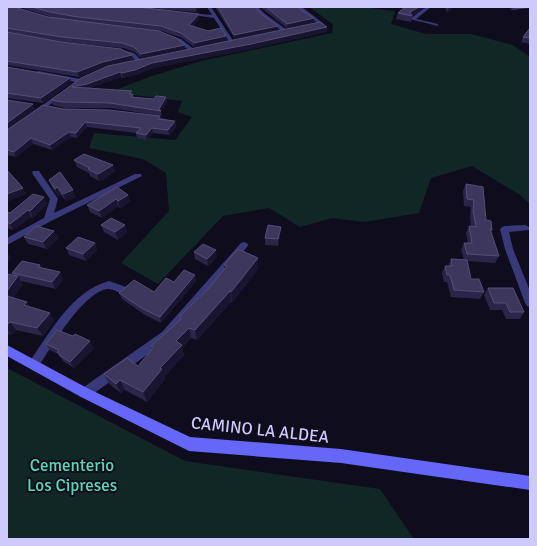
<svg xmlns="http://www.w3.org/2000/svg" width="537" height="546" font-family="Signika,sans-serif">
	<style>
		.green { fill: #102725 }
		.lines { fill: none; stroke-linecap: round; stroke-linejoin: round }
		.street { fill: #39397a; fill-rule: evenodd }
		.secondary { fill: #6567f9; fill-rule: evenodd }
		.wall { fill: #2b254a }
		.shaded-wall { fill: #191430 }
		.building { fill: #3d375e; stroke: #544e77 }
		.labels { text-anchor: middle; dominant-baseline: central; stroke-width: 4; stroke-linejoin: round; paint-order: stroke }
		.near-street-label { font-size: 17px; fill: #cecafd; stroke: #0f0c1d }
		.near-park-label { font-size: 17px; fill: #5ad9b5; stroke: #0f0c1d }
	</style>
	<rect width="100%" height="100%" fill="#0f0c1d"/>
	<g class="green">
		<path d="M309 7H363L395 11 391 24 426 34H471L513 45 530 57V204L520 195 472 166 431 178 419 213 365 222 332 218 300 227 269 208 223 216 158 284 121 263 169 211 166 173 143 159 89 148 94 133 175 140 192 117 178 112 182 101 110 92 152 76 201 61 332 33 333 24Z"/>
		<path d="M7 368 185 461 380 489 414 539H7Z"/>
	</g>
	<g class="lines">
		<g class="street">
			<path d="M207 7H211L234 42V43H230L214 18 186 14 188 13 212 15Z"/>
			<path d="M254 7H258L265 14 287 30V32H283L261 16Z"/>
			<path d="M297 7H302L324 24 320 25Z"/>
			<path d="M426 7H431L416 19 438 24V26L410 19Z"/>
			<path d="M518 7H530V8L512 10 510 9Z"/>
			<path d="M168 35 181 39 195 50 190 51 177 41 166 37V36Z"/>
			<path d="M115 48 134 53 142 61 137 62 130 55 113 51V49Z"/>
			<path d="M38 71 80 79 83 81 80 83 36 74V72Z"/>
			<path d="M58 94 63 95 37 114H33V112Z"/>
			<path d="M149 115 169 120 166 122 147 118V116Z"/>
			<path d="M33 171H39L58 199 54 213 135 174H141L142 176 51 221 7 245V238L44 218 50 199 32 173Z"/>
			<path d="M526 225 530 228 529 230 509 232 513 249 530 291V307L527 306 525 303 505 249 500 229 504 226Z"/>
			<path d="M244 242 247 243 248 245 247 247 170 338 89 397 85 398 81 397 79 393 81 389 162 332 241 243Z"/>
			<path d="M109 281 126 287 128 290 126 293C118 295 113 286 103 290 79 299 52 346 38 367L34 369 30 367 29 364 30 361C51 331 72 291 109 281Z"/>
		</g>
		<path class="secondary" d="M7 345 89 389 190 437 341 449 530 476V490L341 463 189 451 81 397 7 356Z"/>
	</g>
	<g class="wall">
		<path d="M7 7 48 17 68 20 51 17 19 7H201L196 12 140 7 199 19 193 26 227 41 194 47 182 38 162 31 118 26 185 45V49L141 58 135 52 123 48 63 42 7 32Z"/>
		<path d="M215 7H255L260 13 278 30 235 39Z"/>
		<path d="M260 7H298L301 10 314 18V22L287 28Z"/>
		<path d="M405 7H426L412 16 411 22 396 19 398 13Z"/>
		<path d="M445 7H453L447 13Z"/>
		<path d="M530 28V44L521 42 523 37Z"/>
		<path d="M7 32 132 55 133 60 105 67 79 77 7 65Z"/>
		<path d="M327 32 251 49 153 68 136 75 123 78 121 77 90 88 133 94 134 97 154 99 166 97 167 102 161 111 162 116 111 108H65L53 105 51 100 81 78Z"/>
		<path d="M7 67 71 83 43 103 7 98Z"/>
		<path d="M63 109 160 116 161 119 175 121 176 127 169 135 153 133 147 140 137 138 136 133 87 127 77 138 71 137 52 150 33 144 16 157 7 155V130Z"/>
		<path d="M74 160 115 171 103 180 99 181 90 176 89 173 77 167Z"/>
		<path d="M49 180 76 197 66 201 60 194 58 196 52 187Z"/>
		<path d="M466 184 486 220 492 230 491 233 499 256 495 263 467 261 471 279 484 292 480 299 451 297 447 282H444L442 273 445 266H448L451 259 464 260 461 250 464 243H468L466 233 469 226H471L470 218 471 207 464 206 463 191Z"/>
		<path d="M128 195 130 202 120 208 118 206 102 218 90 212 87 205Z"/>
		<path d="M44 197 47 204 33 218 31 217 13 230 7 228V212L10 213Z"/>
		<path d="M101 225 127 232 118 240 104 232Z"/>
		<path d="M281 227 280 234 278 246 265 245V238Z"/>
		<path d="M54 231 58 238 47 249 28 244 24 237Z"/>
		<path d="M95 243 97 250 86 261 69 255 66 248Z"/>
		<path d="M194 252 217 257 208 266 195 259Z"/>
		<path d="M40 265 42 268 63 279 56 289 21 281 23 284 13 298 27 302 30 307 54 321 43 336 16 330 11 335 7 333V274L14 275 12 273Z"/>
		<path d="M224 265 258 269 232 303 231 302 197 340 191 338 182 348 184 355 164 377 165 379 147 402 125 390 121 393 109 384 104 374 138 366 152 349 151 346 180 320V316L208 289 224 269Z"/>
		<path d="M195 275 196 281 161 323 145 315 122 299 119 293 154 292 174 282Z"/>
		<path d="M488 288 524 312 520 319H506L502 310H490L484 295Z"/>
		<path d="M46 344 94 348 74 368 63 361 58 354 50 350Z"/>
	</g>
	<g class="shaded-wall">
		<path d="M197 7H201L196 12V8Z"/>
		<path d="M419 7H426L412 16 410 12Z"/>
		<path d="M449 7H453L447 13Z"/>
		<path d="M199 14V19L190 30 189 25Z"/>
		<path d="M314 18V22L287 28V24Z"/>
		<path d="M278 26V30L235 39 234 35Z"/>
		<path d="M327 27V32L251 49 153 68 136 75 123 78 122 73 152 63Z"/>
		<path d="M226 36 227 41 194 47V43Z"/>
		<path d="M185 45V49L141 58V54Z"/>
		<path d="M132 55 133 60 105 67 79 77 77 72 103 62Z"/>
		<path d="M120 72 121 77 88 89 72 87Z"/>
		<path d="M70 78 71 83 43 103 41 98Z"/>
		<path d="M166 97 167 102 161 111 159 109Z"/>
		<path d="M33 104 35 109 7 130V123Z"/>
		<path d="M175 121 176 127 169 135 168 130Z"/>
		<path d="M85 122 87 127 77 138 76 133Z"/>
		<path d="M152 128 153 133 147 140 146 135Z"/>
		<path d="M69 132 71 137 52 150 50 145Z"/>
		<path d="M31 138 33 144 16 157 14 152Z"/>
		<path d="M113 165 115 171 103 180 99 181 97 174Z"/>
		<path d="M57 187 60 194 58 196 55 189Z"/>
		<path d="M23 188 26 194 7 202V194Z"/>
		<path d="M73 190 76 197 66 201 63 194Z"/>
		<path d="M128 195 130 202 120 208 118 201Z"/>
		<path d="M44 197 47 204 33 218 30 211Z"/>
		<path d="M116 199 118 206 102 218 99 211Z"/>
		<path d="M28 210 31 217 13 230 10 224Z"/>
		<path d="M125 225 127 232 118 240 115 232Z"/>
		<path d="M281 227 280 234 278 246V239Z"/>
		<path d="M54 231 58 238 47 249 43 242Z"/>
		<path d="M95 243 97 250 86 261 83 254Z"/>
		<path d="M216 250 217 257 208 266 207 259Z"/>
		<path d="M7 252 11 258 7 264Z"/>
		<path d="M258 258V269L232 303 231 292Z"/>
		<path d="M60 272 63 279 56 289 52 282Z"/>
		<path d="M195 275 196 281 161 323 160 317Z"/>
		<path d="M18 276 23 284 10 303 7 300V291Z"/>
		<path d="M230 291 231 302 197 340 195 330Z"/>
		<path d="M27 302 32 310 24 305Z"/>
		<path d="M50 313 54 321 43 336 37 328Z"/>
		<path d="M10 322 16 330 11 335 7 329V325Z"/>
		<path d="M189 328 191 338 182 348 184 355 164 377 165 379 147 402 143 392 160 368 176 341Z"/>
		<path d="M90 341 94 348 74 368 70 362Z"/>
		<path d="M120 380 125 390 121 393 116 384Z"/>
	</g>
	<g class="building">
		<path d="M7 7H14L48 17 159 31 176 38 185 45 141 54 134 47 122 43 62 37 7 28Z"/>
		<path d="M32 7H137L199 14 189 25 208 31 221 28 226 36 194 43 181 33 161 26 78 17 50 12Z"/>
		<path d="M218 7H255L260 13 278 26 234 35Z"/>
		<path d="M266 7H298L301 10 314 18 287 24Z"/>
		<path d="M405 7H419L410 12 412 16 398 13Z"/>
		<path d="M320 22 327 27 251 44 152 63 135 70 122 73 120 72 87 84 72 87 132 91 129 94H133L131 97 154 99 156 96 166 97 159 109 161 111 110 103 63 102 51 100 81 78 108 66Z"/>
		<path d="M530 28V38L523 37Z"/>
		<path d="M7 32 61 42 121 49 132 55 103 62 77 72 7 61Z"/>
		<path d="M7 67 70 78 41 98 7 93Z"/>
		<path d="M7 100 33 104 7 123Z"/>
		<path d="M43 105 63 109 109 110 160 116 158 119 175 121 168 130 152 128 146 135 136 133 141 128 85 122 76 133 69 132 50 145 31 138 14 152 7 150V130Z"/>
		<path d="M84 154 113 165 100 173 97 174 88 169 90 168 74 160Z"/>
		<path d="M7 170 23 188 7 194Z"/>
		<path d="M60 172 73 190 63 194 57 187 55 189 49 180Z"/>
		<path d="M466 184 483 187 486 220 491 221 492 230 490 229 499 256 467 254 464 243H472L469 226 476 227 473 211 474 200 467 199Z"/>
		<path d="M117 187 128 195 118 201 116 199 99 211 87 205Z"/>
		<path d="M33 194 44 197 30 211 28 210 10 224 7 222V212L10 213Z"/>
		<path d="M111 218 125 225 115 232 101 225Z"/>
		<path d="M268 225 281 227 278 239 265 238Z"/>
		<path d="M36 226 54 231 43 242 24 237Z"/>
		<path d="M78 237 95 243 83 254 66 248Z"/>
		<path d="M203 244 216 250 207 259 194 252Z"/>
		<path d="M238 249 258 258 231 292 230 291 195 330 189 328 176 341 182 345 160 368 162 369 143 392 120 380 116 384 104 374 127 358 138 366 154 347 151 346 180 320 181 318 180 316 208 289 227 266 224 265Z"/>
		<path d="M451 259 467 260 471 279H479L484 292 454 290 450 275H447L445 266H452Z"/>
		<path d="M22 261 40 265 38 267 60 272 52 282 12 273Z"/>
		<path d="M184 270 195 275 160 317 143 309 119 293 134 280 154 292 166 278 174 282Z"/>
		<path d="M7 274 18 276 7 291Z"/>
		<path d="M488 288H513L524 312H510L506 303H494Z"/>
		<path d="M7 296 27 302 24 305 50 313 37 328 10 322 7 325Z"/>
		<path d="M57 330 73 336 75 334 90 341 70 362 59 355 60 354 57 352 59 350 46 344Z"/>
	</g>
	<g class="labels">
		<g class="near-street-label">
			<text transform="translate(260 430) rotate(6)">CAMINO LA ALDEA</text>
		</g>
		<g class="near-park-label">
			<text x="72" y="465">Cementerio<tspan x="72" dy="20">Los Cipreses</tspan></text>
		</g>
	</g>
	<rect width="537" height="546" fill="none" stroke="#cecafd" stroke-width="16"/>
</svg>
